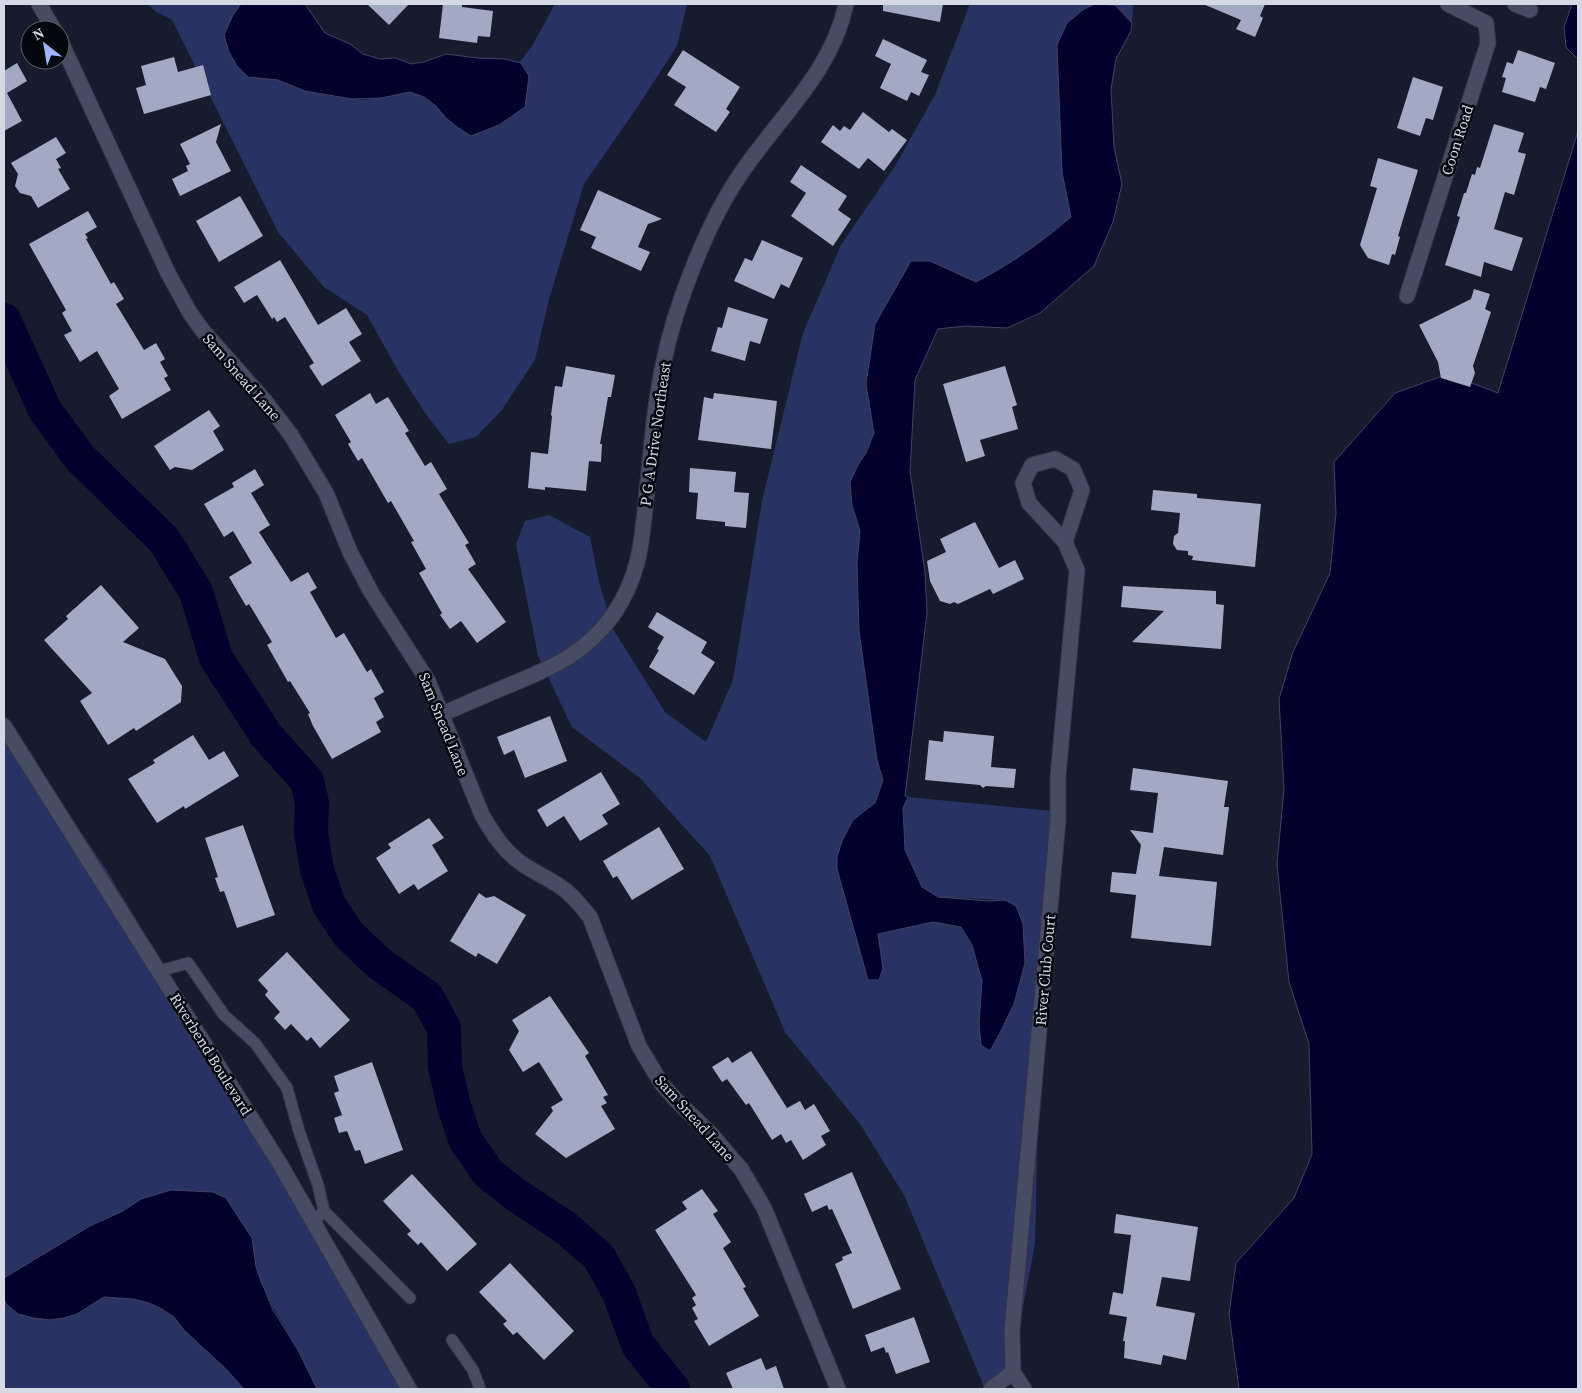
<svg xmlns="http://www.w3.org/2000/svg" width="1582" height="1393" font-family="'Source Serif 4',serif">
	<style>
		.green { fill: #293363 }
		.water { fill: #04002d; stroke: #434164 }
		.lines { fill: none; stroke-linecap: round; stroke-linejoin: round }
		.river { stroke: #04002d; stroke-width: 34 }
		.building { fill: #a2a9c3 }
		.lane-casing { stroke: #323444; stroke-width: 13 }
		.street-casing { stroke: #323444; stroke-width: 17 }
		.lane { stroke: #464c62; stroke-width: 11 }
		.street { stroke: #464c62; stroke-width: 15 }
		.labels { text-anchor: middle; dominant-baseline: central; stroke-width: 5; stroke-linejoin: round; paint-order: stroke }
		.street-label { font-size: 15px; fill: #d5d9e6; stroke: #05070e }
	</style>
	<rect width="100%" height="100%" fill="#171b2e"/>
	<g class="green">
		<path d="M148 4H241L233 15 237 66 248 77 278 80 305 91 336 97 366 100 410 92 424 97 436 106 446 118 457 127 471 136 499 125 525 107 529 77 519 63 532 46 555 4H687L677 46 638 106 584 184 549 299 535 360 501 411 476 437 449 444 425 413 397 369 367 315 324 287 278 232 172 20 155 11Z"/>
		<path d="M970 4H1095L1084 9 1057 45 1062 172 1071 217C1041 242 1012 264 976 282L930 261 875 324 866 384 874 433 866 453 858 465 850 482 852 505 860 531 857 563 859 631 877 760 883 780 875 803 853 820 837 857V869L868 979 883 969 878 934 933 922 961 927 972 945 982 981 979 1025 981 1045 990 1051 1001 1031 1014 1004 1025 964 1023 924 1016 906 1005 900 938 897 922 887 905 850 903 808 908 797 1062 812 1040 1033 1035 1244 1012 1365 985 1389 904 1195 860 1124 785 1032 710 856 640 778 572 727 538 656 516 544 525 521 549 515 590 537 599 582 613 629 665 712 706 742 733 680 762 501 803 333 841 245 895 166 935 95Z"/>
		<path d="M1103 4H1133L1132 23 1115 5Z"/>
		<path d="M4 719 104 866 419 1389H317C310 1377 305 1363 298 1351 283 1321 266 1301 256 1267L141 1199 123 1211 90 1226 4 1278Z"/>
		<path d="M104 1297 133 1299 149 1303 162 1309 174 1317 184 1330 227 1370 244 1389H4V1299L7 1305 49 1320 77 1314Z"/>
	</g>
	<g class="water">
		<path d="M241 4H305L325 33 350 44 363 54 380 59 396 58 411 64 424 62 446 54 477 58 505 59 521 63 529 76 525 107 499 125 471 136 457 127 446 118 436 106 424 97 410 92 381 98 352 99 305 91 278 80 248 77 237 66 229 52 224 35 233 15Z"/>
		<path d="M1095 4 1115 5 1132 23 1131 31 1116 59 1111 89 1114 147 1122 184 1113 222 1094 266 1040 313 1007 328 965 326 938 329 915 380 910 471 925 572 927 613 905 796 908 797 903 808 905 850 922 887 938 897 989 901 1005 900 1016 906 1023 924 1025 963 1014 1004 1001 1031 990 1051 981 1045 979 1025 982 981 972 945 961 927 933 922 878 934 883 969 879 980H868L837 869V857L842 841 853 820 875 803 883 780 877 760 859 631 857 563 860 531 852 505 850 482 858 465 866 453 874 433 866 384 875 324 911 261H930L976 282C1011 264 1042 242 1071 217L1062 172 1057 45 1067 23 1084 9Z"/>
		<path d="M1572 4H1578V59L1566 47 1564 27Z"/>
		<path d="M1578 131V1389H1239L1229 1314 1236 1263 1294 1198 1312 1154 1309 1044 1289 982 1277 864 1284 789 1279 699 1293 652 1330 573 1336 513 1334 462 1395 393 1448 374 1498 393Z"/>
		<path d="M171 1190 213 1192 226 1198 252 1238 256 1267 261 1281 273 1310 298 1350 317 1389H244L227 1370 184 1330 174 1317 162 1309 149 1303 133 1299 104 1297 77 1314 64 1318 49 1320 34 1318 18 1314 7 1305 4 1299V1278L90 1226 123 1211 141 1199Z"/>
	</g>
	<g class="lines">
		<path class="river" d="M4 320 45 410 80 458 164 540 196 592 216 658 266 735 307 781 312 803 311 833 317 870 329 905 349 935 380 964 427 997 444 1028 445 1067 454 1106 465 1139 488 1173 516 1195 566 1228 599 1257 619 1293 638 1345 673 1389"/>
	</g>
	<g class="building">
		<path d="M367 4H409L389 25Z"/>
		<path d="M443 4H462V7L493 11 490 37 478 36 477 43 439 38Z"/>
		<path d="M883 4H943L940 22 883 11Z"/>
		<path d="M1203 4H1265L1260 16 1263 18 1255 37 1236 29 1241 20Z"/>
		<path d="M883 39 927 60 921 72 929 75 919 96 911 92 907 101 880 88 891 64 875 56Z"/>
		<path d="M683 50 740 87 726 109 730 112 716 132 674 105 686 87 667 75Z"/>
		<path d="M1518 50 1555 63 1546 89 1540 87 1535 102 1502 92 1506 78 1502 77 1507 62 1513 64Z"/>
		<path d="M174 57 178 72 203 65 211 95 144 114 136 88 146 85 141 66Z"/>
		<path d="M17 63 27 81 7 93 22 121 4 131V71Z"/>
		<path d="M1413 77 1443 87 1433 120 1426 118 1420 136 1397 128Z"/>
		<path d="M863 112 889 132 892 129 907 140 884 171 868 158 859 169 821 142 833 125 840 131 844 126 850 130Z"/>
		<path d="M221 124 216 142 231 171 180 196 172 179 188 171 186 166 190 164 180 144Z"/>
		<path d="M1494 124 1524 133 1518 152 1526 154 1514 195 1505 192 1494 229 1523 238 1512 271 1484 262 1481 277 1445 265 1460 217 1457 216 1464 193H1466L1472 174 1475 175 1477 167 1480 168Z"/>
		<path d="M56 137 66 153 56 159 61 168 58 169 70 189 38 208 31 196 20 193 15 186 18 174 11 163Z"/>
		<path d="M1378 158 1418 170 1398 236 1400 237 1395 255 1392 254 1389 265 1368 258 1360 245 1377 188 1370 186Z"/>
		<path d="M801 165 847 196 838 210 851 219 833 246 791 216 806 193 790 182Z"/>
		<path d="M598 190 662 219 648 224 638 247 650 252 641 271 591 248 596 237 580 230Z"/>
		<path d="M240 196 263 236 219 262 196 221Z"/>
		<path d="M88 211 97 227 85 234 88 238 86 239 111 284 114 282 124 299 116 304 144 350 156 343 165 359 160 362 168 376 164 378 171 390 122 419 109 396 119 389 97 351 80 362 64 335 72 331 62 313 66 310 29 244Z"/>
		<path d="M762 240 803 258 789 288 781 284 774 299 734 281 745 258 752 261Z"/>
		<path d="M280 260 318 325 346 308 362 334 349 342 361 361 322 386 309 366 314 363 285 317 277 322 274 317 272 319 257 295 244 303 234 287Z"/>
		<path d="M1474 289 1490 294 1485 309 1491 312 1473 366 1475 373 1470 387 1441 378 1438 362 1419 325 1471 299Z"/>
		<path d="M728 307 768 319 760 344 750 341 745 361 711 351 718 327 722 328Z"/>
		<path d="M566 366 615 375 611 397H608L600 444H602L601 462 589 461 586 491 545 487V490L528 488 531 452 548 454 552 416 551 415 555 386 562 387Z"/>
		<path d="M1005 366 1017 405 1012 407 1018 429 980 440 985 456 966 462 943 384Z"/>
		<path d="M370 393 376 404 388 397 409 431 405 433 425 466 431 462 447 489 439 494 469 543 465 545 476 564 468 569 506 622 477 643 461 621 450 629 440 615 442 613 419 573 426 569 411 542 414 541 391 501 388 503 362 458 358 461 348 444 351 442 335 415Z"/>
		<path d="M714 393 777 401 771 449 698 440 704 397 713 399Z"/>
		<path d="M209 410 220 426 213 431 224 450 192 470 175 467 170 470 154 446Z"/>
		<path d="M690 468 736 472 734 492 749 493 746 528 725 526V522L696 519 698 493 689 492Z"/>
		<path d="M255 469 264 485 251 493 270 525 259 532 291 582 308 572 317 588 310 592 336 638 344 633 367 672 371 669 384 692 374 698 384 717 376 722 381 732 332 759 313 726 308 714 310 713 290 681 288 682 267 645 272 642 249 604 246 606 229 577 252 563 233 531 224 537 204 504 234 487 232 483Z"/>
		<path d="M1153 490 1197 494V498L1261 504 1255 567 1192 560 1193 556 1188 555V551L1177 550 1173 544 1174 536 1178 533 1180 513 1151 510Z"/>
		<path d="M975 522 999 568 1015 560 1024 579 993 594 990 589 958 604 954 602 950 604 940 601 930 581 927 561 946 552 940 539Z"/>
		<path d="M101 585 139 628 123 642 165 659 182 686 181 702 136 731 134 728 108 745 80 701 92 693 44 640 68 619 66 616Z"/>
		<path d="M1123 586 1216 591V604L1224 605 1221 649 1132 642 1164 611 1121 607Z"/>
		<path d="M657 612 707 642 701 653 715 662 694 695 649 667 659 650 657 649 664 637 648 627Z"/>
		<path d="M550 716 567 761 525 778 514 750 504 755 497 737Z"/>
		<path d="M944 731 994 736 991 767 1016 769 1014 788 986 786 983 788 980 785 925 780 929 740 943 742Z"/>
		<path d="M193 735 209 760 224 751 239 776 185 809 184 806 157 823 128 779 155 763 153 760Z"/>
		<path d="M1133 768 1228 781 1224 807H1229L1223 855 1164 847 1159 876 1217 882 1211 946 1131 938 1136 895 1110 892 1112 872 1136 874 1141 845 1130 830 1153 833 1158 793 1130 790Z"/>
		<path d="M601 772 620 804 602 815 608 824 580 841 564 816 547 827 537 810Z"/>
		<path d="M429 818 444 838 432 845 448 871 418 890 414 884 399 894 376 858 391 848 388 844Z"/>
		<path d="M243 825 275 915 237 928 224 891 220 892 215 878 218 877 205 838Z"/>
		<path d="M659 827 684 869 632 900 617 876 613 878 603 861Z"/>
		<path d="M479 893 486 898 494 896 526 915 497 964 478 953 476 957 450 941Z"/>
		<path d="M287 952 350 1020 320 1048 311 1037 307 1041 291 1024 285 1030 274 1018 280 1012 265 995 268 991 258 980Z"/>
		<path d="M550 996 589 1053 585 1056 608 1095 603 1097 607 1103 601 1106 615 1129 566 1158 535 1134 553 1111 551 1107 563 1100 539 1062 523 1072 509 1050 519 1031 512 1020Z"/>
		<path d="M751 1051 787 1108 800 1101 805 1110 814 1104 830 1131 821 1136 826 1145 803 1160 791 1140 786 1143 781 1134 772 1140 749 1103 746 1105 727 1079 722 1082 712 1067 728 1057 732 1063Z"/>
		<path d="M372 1062 403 1150 365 1164 360 1150 355 1151 347 1131 339 1133 334 1118 342 1115 334 1093 339 1091 334 1076Z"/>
		<path d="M852 1172 901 1289 853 1309 835 1264 843 1260 842 1257 852 1253 832 1209 829 1210 827 1205 812 1212 804 1194Z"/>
		<path d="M412 1174 477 1244 447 1271 421 1242 418 1245 407 1234 411 1231 383 1201Z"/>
		<path d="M702 1189 718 1211 713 1214 731 1242 723 1248 746 1287 743 1288 759 1316 709 1346 694 1321 698 1319 692 1308 696 1305 692 1298 696 1295 655 1230 687 1209 682 1202Z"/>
		<path d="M1116 1214 1198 1227 1190 1281 1162 1277 1156 1306 1195 1313 1186 1360 1163 1355 1161 1365 1124 1358 1125 1341H1123L1127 1317 1109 1314 1113 1292 1123 1294 1131 1235 1114 1233Z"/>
		<path d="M510 1263 574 1331 544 1360 517 1332 513 1335 503 1324 507 1321 479 1292Z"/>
		<path d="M914 1317 930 1362 896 1374 888 1352 886 1353 884 1347 871 1352 865 1335Z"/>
		<path d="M761 1358 766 1370 776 1366 784 1389H733L726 1373Z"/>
	</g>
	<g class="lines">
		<g class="lane-casing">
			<g id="lane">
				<path d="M159 971 188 963 224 1015 255 1043 287 1088 299 1131 318 1185 324 1211 313 1222"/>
				<path d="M324 1211 410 1298"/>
				<path d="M452 1340 473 1370 480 1389"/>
			</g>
		</g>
		<g class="street-casing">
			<g id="street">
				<path d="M39 4 54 30"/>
				<path d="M1515 4 1530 10"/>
				<path d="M60 40 168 273 190 313 203 331 265 401 291 435 326 493 350 552 371 592 428 681 482 815C493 834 505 853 524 865 536 873 549 879 561 887 573 895 581 906 590 917L639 1046 661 1083 676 1100 711 1134 741 1169 764 1208 838 1389"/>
				<path d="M1407 296 1488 43 1486 23 1448 4"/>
				<path d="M1055 459 1073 469 1082 490 1065 542 1029 503 1023 483 1032 465Z"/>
				<path d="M442 714C457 708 471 701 486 695 536 673 580 662 613 615 639 578 642 543 646 499 650 466 652 432 657 399 662 364 671 327 683 294 698 252 716 209 742 172 779 117 832 72 846 4"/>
				<path d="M4 726 280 1164 409 1389"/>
				<path d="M1013 1372 1024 1389"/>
				<path d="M991 1389 1013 1372 1012 1331 1058 820V776L1077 570 1065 542"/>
			</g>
		</g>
		<use href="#lane" class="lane"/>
		<use href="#street" class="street"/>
	</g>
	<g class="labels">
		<g class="street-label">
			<text transform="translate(1457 140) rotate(-72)">Coon Road</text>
			<text transform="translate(242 377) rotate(49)">Sam Snead Lane</text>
			<text transform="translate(655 434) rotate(-82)">P G A Drive Northeast</text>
			<text transform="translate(444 724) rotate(68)">Sam Snead Lane</text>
			<text transform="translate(1045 970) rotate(-85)">River Club Court</text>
			<text transform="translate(211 1054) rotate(58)">Riverbend Boulevard</text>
			<text transform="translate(695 1118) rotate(48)">Sam Snead Lane</text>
		</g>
	</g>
	<rect width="1582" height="1393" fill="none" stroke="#d5d9e6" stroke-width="10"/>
	<g transform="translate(45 45) rotate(329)"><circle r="24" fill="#05070e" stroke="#585b64"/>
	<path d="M0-4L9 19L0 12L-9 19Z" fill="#a0b3fd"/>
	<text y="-8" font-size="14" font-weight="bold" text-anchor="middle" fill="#d5d9e6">N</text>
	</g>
</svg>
